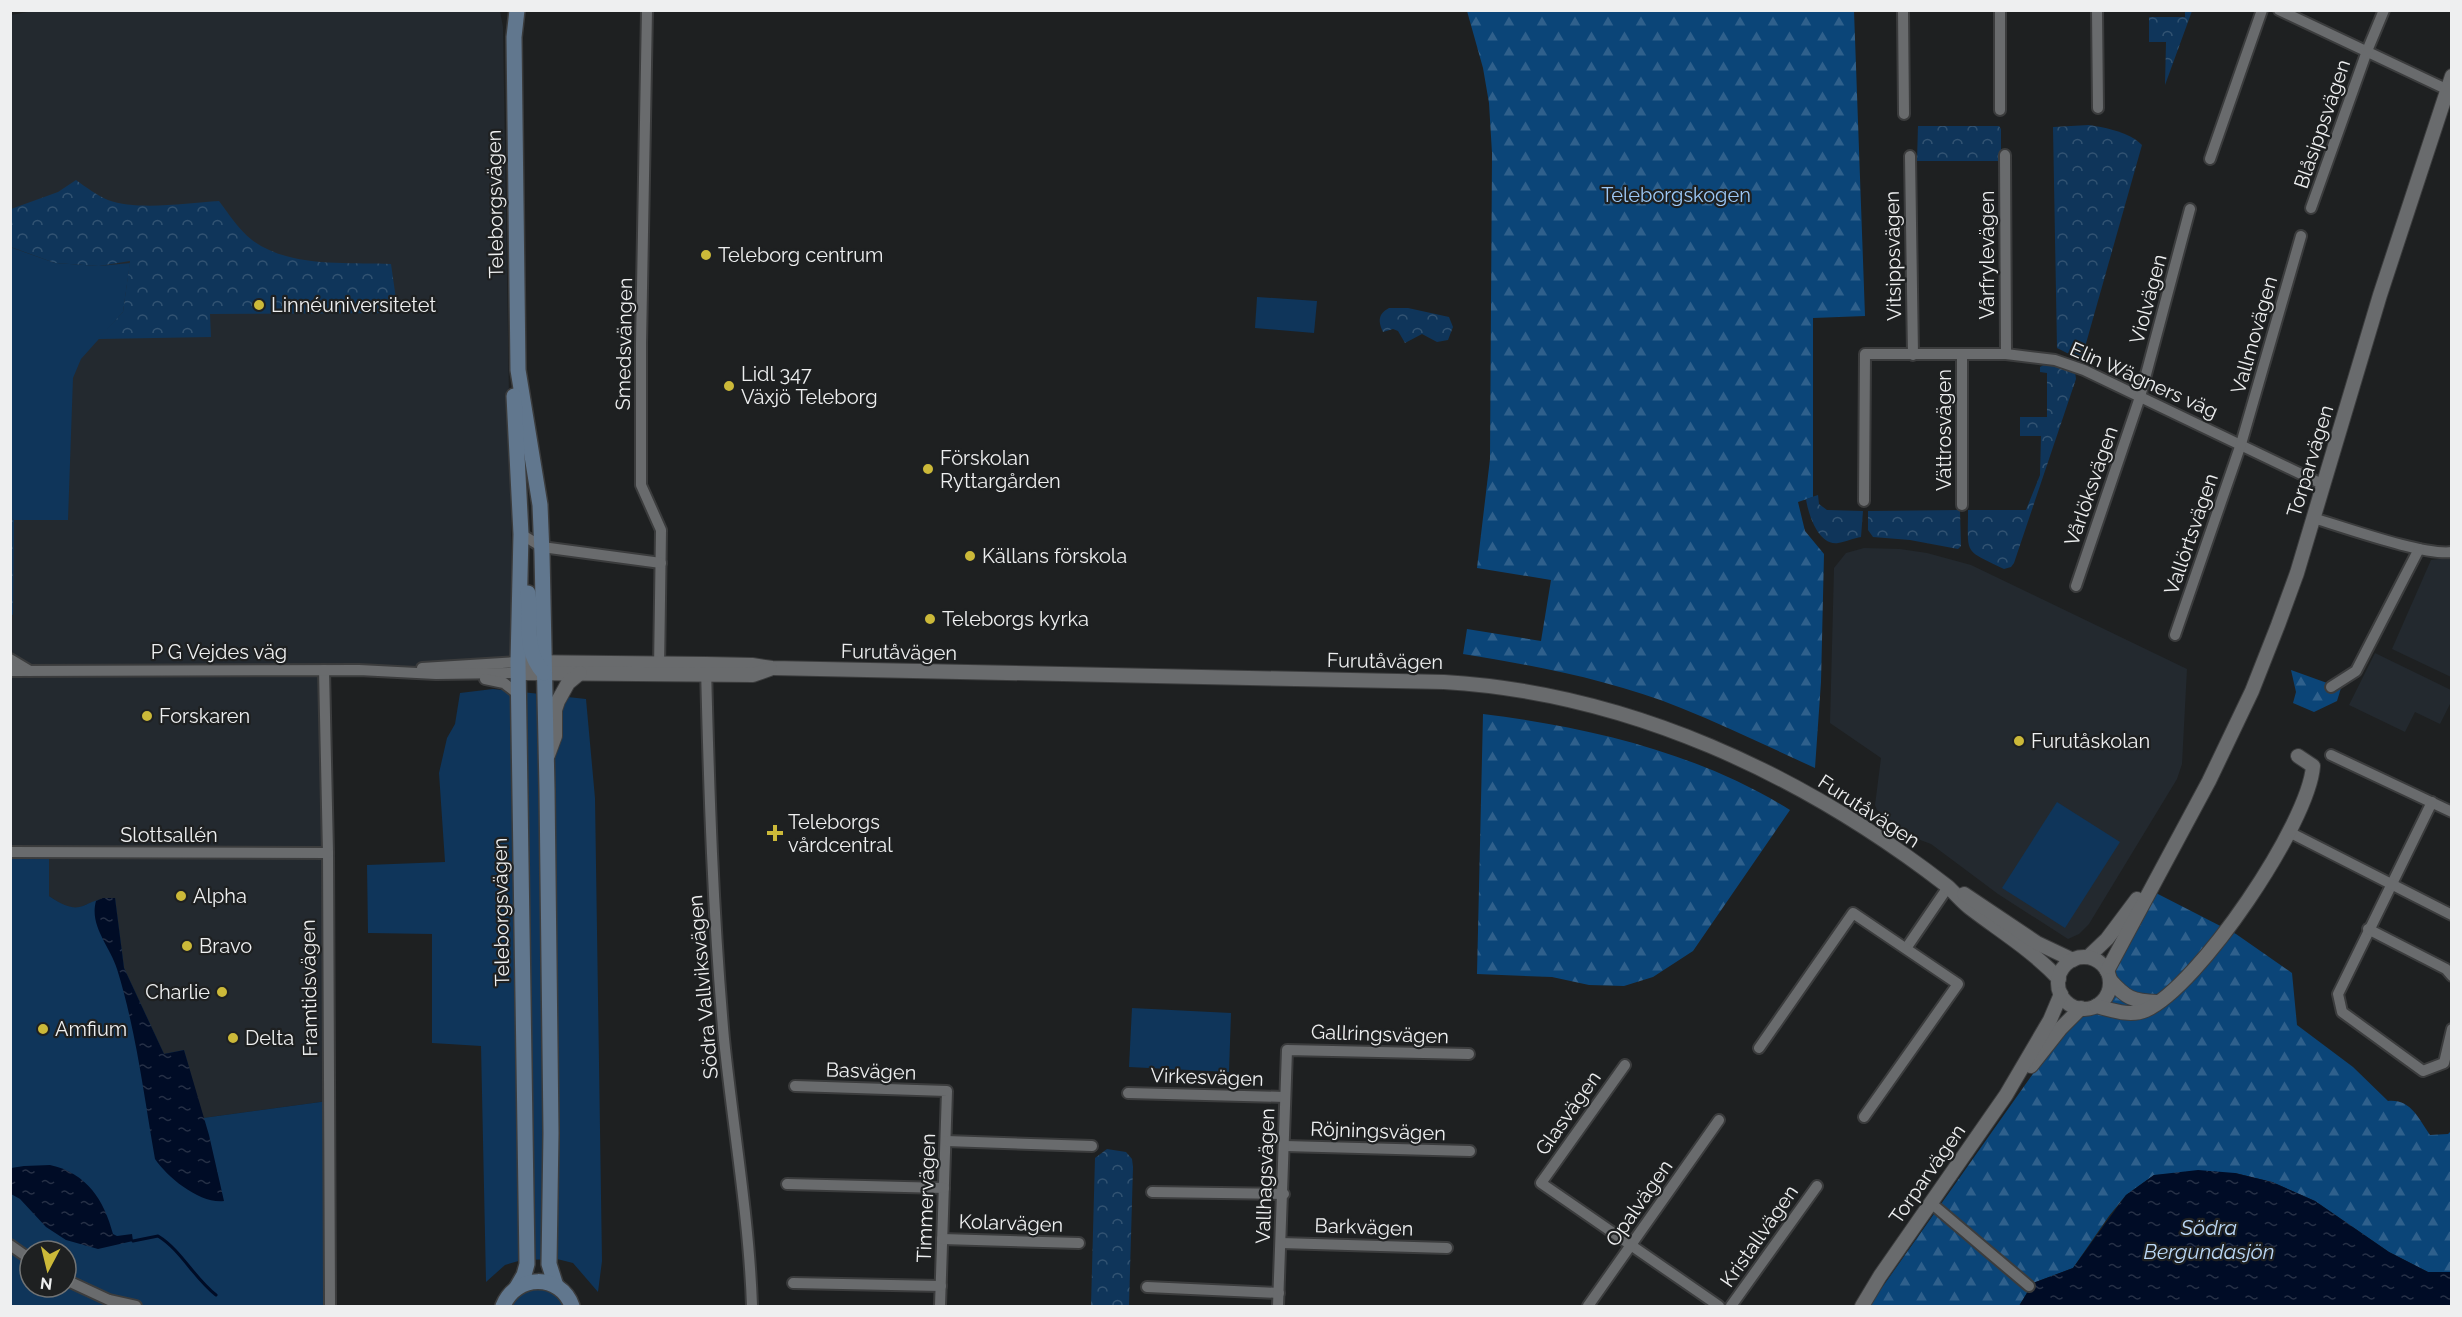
<svg xmlns="http://www.w3.org/2000/svg" width="2462" height="1317" font-family="Raleway,sans-serif">
	<style>
		.built { fill: #23292f }
		.grass { fill: #0f355a; fill-rule: evenodd }
		.forest { fill: url(#forest-firs) }
		.park { fill: url(#park-crowns) }
		.water { fill: url(#water-ripples) }
		.lines { fill: none; stroke-linecap: round; stroke-linejoin: round }
		.stream { stroke: #000c26; stroke-width: 3 }
		.minor-casing { stroke: #3b3c3d; stroke-width: 14 }
		.tertiary-casing { stroke: #3b3c3d; stroke-width: 16 }
		.secondary-casing { stroke: #3b3c3d; stroke-width: 18 }
		.minor { stroke: #696b6d; stroke-width: 10 }
		.tertiary { stroke: #696b6d; stroke-width: 14 }
		.secondary { stroke: #61778e; stroke-width: 15 }
		.poi-dot { fill: #ccb939; stroke: #1e2021; stroke-width: 2 }
		.labels { text-anchor: middle; dominant-baseline: central; stroke-width: 4.5; stroke-linejoin: round; paint-order: stroke }
		.street-label { font-size: 20px; fill: #eeeff0; stroke: #1e2021 }
		.park-label { font-size: 20px; fill: #9dc8f6; stroke: #1e2021 }
		.poi-label { font-size: 20px; fill: #eeeff0; stroke: #1e2021; text-anchor: start }
		.water-label { font-size: 21px; font-style: italic; fill: #bbd8f7; stroke: #1e2021 }
	</style>
	<defs>
		<pattern id="forest-firs" width="22" height="20" patternUnits="userSpaceOnUse" patternTransform="scale(1.5)"><rect width="22" height="20" fill="#0b4578"/><path d="M5 1l3.5 6h-7zM16 11l3.5 6h-7z" fill="#2f608c"/></pattern>
		<pattern id="park-crowns" width="20" height="18" patternUnits="userSpaceOnUse" patternTransform="scale(1.5)"><rect width="20" height="18" fill="#0f355a"/><path d="M2 6a3 3 0 1 1 6 0M12 15a3 3 0 1 1 6 0" fill="none" stroke="#325372"/></pattern>
		<pattern id="water-ripples" width="26" height="14" patternUnits="userSpaceOnUse" patternTransform="scale(1.5)"><rect width="26" height="14" fill="#000c26"/><path d="M2 4q2-2 4 0t4 0M15 11q2-2 4 0t4 0" fill="none" stroke="#263046"/></pattern>
	</defs>
	<rect width="100%" height="100%" fill="#1e2021"/>
	<g class="built">
		<path d="M39 10 500 11 503 27 512 583 518 662 408 671 324 670 328 1101 203 1118 184 1051 164 1054 124 968 115 898H103L78 908H67L49 896 11 852V15Z"/>
		<path d="M1864 548 1900 549 1927 553 1971 565 2187 669 2182 764 2177 779 2089 924 2079 934 2068 939 1998 894 1931 844 1915 838 1877 810 1875 805 1881 758 1830 723 1834 568 1846 553Z"/>
		<path d="M2451 557V677L2392 649 2431 560Z"/>
		<path d="M2375 653 2451 690V702L2440 724 2415 712 2405 732 2349 705Z"/>
	</g>
	<g class="grass">
		<path d="M10 247 55 263 99 266 130 263 123 312 81 359 73 378 68 520H14L11 518Z"/>
		<path d="M1257 297 1317 301 1314 333 1255 328Z"/>
		<path d="M493 689 586 699 595 798 602 1261 598 1292 573 1263 557 1259 522 1260 505 1265 486 1282 481 1046 432 1043V934L368 933 367 865 445 862 439 773 447 738 455 724 460 693Z"/>
		<path d="M2057 802 2120 842 2065 928 2002 888Z"/>
		<path d="M11 852H49V896C86 921 80 897 115 898L124 968 164 1054 184 1050 203 1118 328 1101 325 1306H11ZM30 1251H66V1287H30Z"/>
		<path d="M1132 1008 1231 1013 1229 1072 1129 1067Z"/>
		<path d="M539 1287 558 1296 565 1306H509L519 1293Z"/>
	</g>
	<g class="forest">
		<path d="M1467 11H1854L1865 316 1813 318V497L1798 502 1805 531 1824 554 1821 682 1815 768C1771 748 1726 726 1681 708 1611 680 1537 666 1463 654L1467 629 1541 641 1551 580 1477 568 1490 459 1492 153 1489 103 1483 68Z"/>
		<path d="M2291 670 2341 688 2337 701 2314 712 2293 703 2296 692Z"/>
		<path d="M1483 714C1589 727 1699 753 1790 810L1693 951 1653 977 1624 986 1589 985 1552 977 1477 974Z"/>
		<path d="M2156 893 2236 934 2292 973 2297 1025 2353 1067 2388 1101C2411 1099 2418 1118 2430 1135L2448 1134 2451 1131V1272H2428L2389 1252 2315 1201 2272 1182 2235 1173 2154 1175 2126 1195 2109 1216 2073 1268 2033 1283 2019 1306H1869L2044 1058 2080 1017 2097 1011 2106 1004 2113 996 2115 968Z"/>
	</g>
	<g class="park">
		<path d="M2185 11H2192L2165 85 2166 42H2149V17H2185Z"/>
		<path d="M2089 125C2107 128 2129 132 2142 145L2083 354 2079 359 2057 348 2053 127Z"/>
		<path d="M1918 126H1999L2001 129V161H1917Z"/>
		<path d="M76 180C86 187 96 195 108 200 138 211 187 203 219 201 229 214 238 229 252 240 290 268 346 262 391 264L398 313 210 314 211 337 98 339 123 312 130 261 99 266 55 263 11 247V209L58 192Z"/>
		<path d="M1389 308H1408L1449 317 1453 327 1448 340 1437 342 1422 334 1405 343 1398 331 1393 329 1383 332C1378 321 1378 314 1389 308Z"/>
		<path d="M2047 363 2075 372 2076 379 2014 563 2011 567 2004 569C1963 549 1968 556 1968 510H2026L2040 475 2041 436H2020V417H2047V373L2040 372V367Z"/>
		<path d="M1818 495 1819 504 1827 510 1863 511 1861 537C1854 538 1845 542 1838 543 1818 546 1808 513 1806 499Z"/>
		<path d="M1960 510 1961 546 1958 549 1910 540 1873 537 1868 530V511Z"/>
		<path d="M10 518 14 520 13 615 10 614Z"/>
		<path d="M1107 1149 1126 1152 1132 1159 1133 1167 1129 1306H1091L1095 1158Z"/>
	</g>
	<g class="water">
		<path d="M103 898H115L124 968 164 1054 184 1050 209 1135 224 1201C200 1204 168 1178 155 1159 144 1096 136 1030 117 969 110 946 89 926 96 901Z"/>
		<path d="M50 1165C87 1173 104 1200 113 1234L117 1236 132 1234 133 1241 98 1249 66 1240 46 1227 20 1199 11 1194V1168L24 1166Z"/>
		<path d="M2198 1170 2235 1173 2272 1182 2315 1201 2389 1252 2428 1272H2451V1306H2019L2033 1283 2073 1268 2126 1195 2154 1175Z"/>
	</g>
	<g class="lines">
		<path class="stream" d="M133 1241 158 1236C181 1250 194 1278 216 1295"/>
		<g class="minor-casing">
			<g id="minor">
				<path d="M647 10 641 344V485L661 530 659 669"/>
				<path d="M1903 10 1904 114"/>
				<path d="M2000 10V110"/>
				<path d="M2097 10 2098 108"/>
				<path d="M2279 10 2446 89"/>
				<path d="M2005 155 2006 354"/>
				<path d="M1910 156 1913 355"/>
				<path d="M2210 159 2262 10"/>
				<path d="M2311 208 2367 51 2384 10"/>
				<path d="M1962 355V505"/>
				<path d="M1864 501 1865 354H2006L2055 360 2084 370 2324 485"/>
				<path d="M2313 518C2344 527 2424 556 2452 552"/>
				<path d="M521 534 542 547 661 563"/>
				<path d="M2076 586 2140 397 2190 209"/>
				<path d="M2175 635 2241 444 2301 236"/>
				<path d="M10 659 30 671"/>
				<path d="M706 667C709 792 713 915 724 1039 733 1128 749 1217 752 1306"/>
				<path d="M422 668 518 662"/>
				<path d="M324 670 328 853 330 1306"/>
				<path d="M10 671 359 670 436 674 518 673"/>
				<path d="M485 679 504 683 518 694"/>
				<path d="M2331 687 2356 671 2419 549"/>
				<path d="M2331 755 2452 812"/>
				<path d="M2432 802 2338 994 2342 1012 2423 1071 2444 1063 2452 1029"/>
				<path d="M2289 832 2452 915"/>
				<path d="M10 852 328 853"/>
				<path d="M2368 929 2446 969 2452 976"/>
				<path d="M1907 947 1948 887"/>
				<path d="M1759 1048 1853 913 1958 984 1864 1117"/>
				<path d="M1625 1065 1541 1183 1719 1306"/>
				<path d="M795 1086 947 1091 940 1306"/>
				<path d="M1128 1093 1285 1097"/>
				<path d="M946 1141 1092 1146"/>
				<path d="M1285 1146 1470 1151"/>
				<path d="M787 1184 944 1188"/>
				<path d="M1152 1192 1284 1194"/>
				<path d="M1931 1203 2029 1286"/>
				<path d="M942 1239 1079 1243"/>
				<path d="M1281 1243 1447 1248"/>
				<path d="M10 1245 30 1259"/>
				<path d="M66 1280 109 1300 136 1306"/>
				<path d="M793 1283 941 1286"/>
				<path d="M1147 1287 1279 1293"/>
				<path d="M1278 1306 1287 1050 1469 1054"/>
				<path d="M1588 1306 1719 1120"/>
				<path d="M1731 1306 1817 1186"/>
			</g>
		</g>
		<g class="tertiary-casing">
			<g id="tertiary">
				<path d="M518 662 706 664 752 665 772 668 1444 682C1629 693 1802 774 1947 886 1955 893 1962 902 1970 908 2000 931 2033 951 2059 979"/>
				<path d="M518 673 753 675 770 669"/>
				<path d="M548 755 555 736V710L558 701 568 683 580 673"/>
				<path d="M1964 894 2037 943 2073 960"/>
				<path d="M2088 957 2107 939 2137 899"/>
				<circle cx="2084" cy="983" r="26"/>
				<path d="M2107 971 2209 781 2252 691 2278 625 2297 573 2380 295 2452 76"/>
				<path d="M2110 980C2126 998 2132 1001 2157 1002"/>
				<path d="M2096 1006C2112 1010 2130 1017 2146 1010 2199 986 2309 823 2313 766L2298 756"/>
				<path d="M2031 1066 2061 1028 2081 1008"/>
				<path d="M1862 1306 1880 1276 2006 1095 2050 1020 2061 994"/>
			</g>
		</g>
		<g class="secondary-casing">
			<g id="secondary">
				<path d="M517 10 514 37 518 370 540 505 542 554 547 789 551 1133 549 1264 556 1286"/>
				<path d="M514 396 521 534 518 662 527 1264 524 1275 517 1287"/>
				<path d="M528 593C532 623 522 649 544 673"/>
				<path d="M503 1306C516 1274 560 1273 572 1306"/>
			</g>
		</g>
		<use href="#minor" class="minor"/>
		<use href="#tertiary" class="tertiary"/>
		<use href="#secondary" class="secondary"/>
	</g>
	<g class="poi-dot">
		<circle cx="706" cy="255" r="6"/>
		<circle cx="259" cy="305" r="6"/>
		<circle cx="729" cy="386" r="6"/>
		<circle cx="928" cy="469" r="6"/>
		<circle cx="970" cy="556" r="6"/>
		<circle cx="930" cy="619" r="6"/>
		<circle cx="147" cy="716" r="6"/>
		<circle cx="2019" cy="741" r="6"/>
		<path d="M772 824h6v6h6v6h-6v6h-6v-6h-6v-6h6z"/>
		<circle cx="181" cy="896" r="6"/>
		<circle cx="187" cy="946" r="6"/>
		<circle cx="222" cy="992" r="6"/>
		<circle cx="43" cy="1029" r="6"/>
		<circle cx="233" cy="1038" r="6"/>
	</g>
	<g class="labels">
		<g class="street-label">
			<text transform="translate(2322 124) rotate(-71)">Blåsippsvägen</text>
			<text transform="translate(495 204) rotate(-91)">Teleborgsvägen</text>
			<text transform="translate(1987 255) rotate(-90)">Vårfrylevägen</text>
			<text transform="translate(1893 256) rotate(-91)">Vitsippsvägen</text>
			<text transform="translate(2148 299) rotate(-75)">Violvägen</text>
			<text transform="translate(2254 335) rotate(-74)">Vallmovägen</text>
			<text transform="translate(624 344) rotate(-89)">Smedsvängen</text>
			<text transform="translate(2144 380) rotate(24)">Elin Wägners väg</text>
			<text transform="translate(1944 430) rotate(-90)">Vättrosvägen</text>
			<text transform="translate(2310 461) rotate(-73)">Torparvägen</text>
			<text transform="translate(2091 486) rotate(-71)">Vårlöksvägen</text>
			<text transform="translate(2191 534) rotate(-71)">Vallörtsvägen</text>
			<text x="219" y="652">P G Vejdes väg</text>
			<text transform="translate(899 652) rotate(1)">Furutåvägen</text>
			<text transform="translate(1385 661) rotate(1)">Furutåvägen</text>
			<text transform="translate(1869 811) rotate(33)">Furutåvägen</text>
			<text x="169" y="835">Slottsallén</text>
			<text transform="translate(501 912) rotate(-91)">Teleborgsvägen</text>
			<text transform="translate(703 987) rotate(-95)">Södra Vallviksvägen</text>
			<text transform="translate(309 988) rotate(-91)">Framtidsvägen</text>
			<text transform="translate(1380 1034) rotate(2)">Gallringsvägen</text>
			<text transform="translate(871 1071) rotate(2)">Basvägen</text>
			<text transform="translate(1207 1077) rotate(2)">Virkesvägen</text>
			<text transform="translate(1568 1113) rotate(-55)">Glasvägen</text>
			<text transform="translate(1378 1131) rotate(2)">Röjningsvägen</text>
			<text transform="translate(1927 1174) rotate(-55)">Torparvägen</text>
			<text transform="translate(1265 1176) rotate(-88)">Vallhagsvägen</text>
			<text transform="translate(926 1198) rotate(-88)">Timmervägen</text>
			<text transform="translate(1639 1203) rotate(-55)">Opalvägen</text>
			<text transform="translate(1011 1223) rotate(2)">Kolarvägen</text>
			<text transform="translate(1364 1227) rotate(2)">Barkvägen</text>
			<text transform="translate(1759 1236) rotate(-55)">Kristallvägen</text>
		</g>
		<g class="park-label">
			<text x="1676" y="195">Teleborgskogen</text>
		</g>
		<g class="poi-label">
			<text x="718" y="255">Teleborg centrum</text>
			<text x="271" y="305">Linnéuniversitetet</text>
			<text x="741" y="374">Lidl 347<tspan x="741" dy="23">Växjö Teleborg</tspan></text>
			<text x="940" y="458">Förskolan<tspan x="940" dy="23">Ryttargården</tspan></text>
			<text x="982" y="556">Källans förskola</text>
			<text x="942" y="619">Teleborgs kyrka</text>
			<text x="159" y="716">Forskaren</text>
			<text x="2031" y="741">Furutåskolan</text>
			<text x="788" y="822">Teleborgs<tspan x="788" dy="23">vårdcentral</tspan></text>
			<text x="193" y="896">Alpha</text>
			<text x="199" y="946">Bravo</text>
			<text x="210" y="992" text-anchor="end">Charlie</text>
			<text x="55" y="1029">Amfium</text>
			<text x="245" y="1038">Delta</text>
		</g>
		<g class="water-label">
			<text x="2209" y="1227">Södra<tspan x="2209" dy="24">Bergundasjön</tspan></text>
		</g>
	</g>
	<rect width="2462" height="1317" fill="none" stroke="#eeeff0" stroke-width="24"/>
	<g transform="translate(48 1269) rotate(187)"><circle r="28" fill="#1e2021" stroke="#717374" stroke-width="1.5"/>
	<path d="M0-4.5L10 22L0 15L-10 22Z" fill="#ccb939"/>
	<text y="-9" font-size="16" font-weight="bold" text-anchor="middle" fill="#eeeff0">N</text>
	</g>
</svg>
